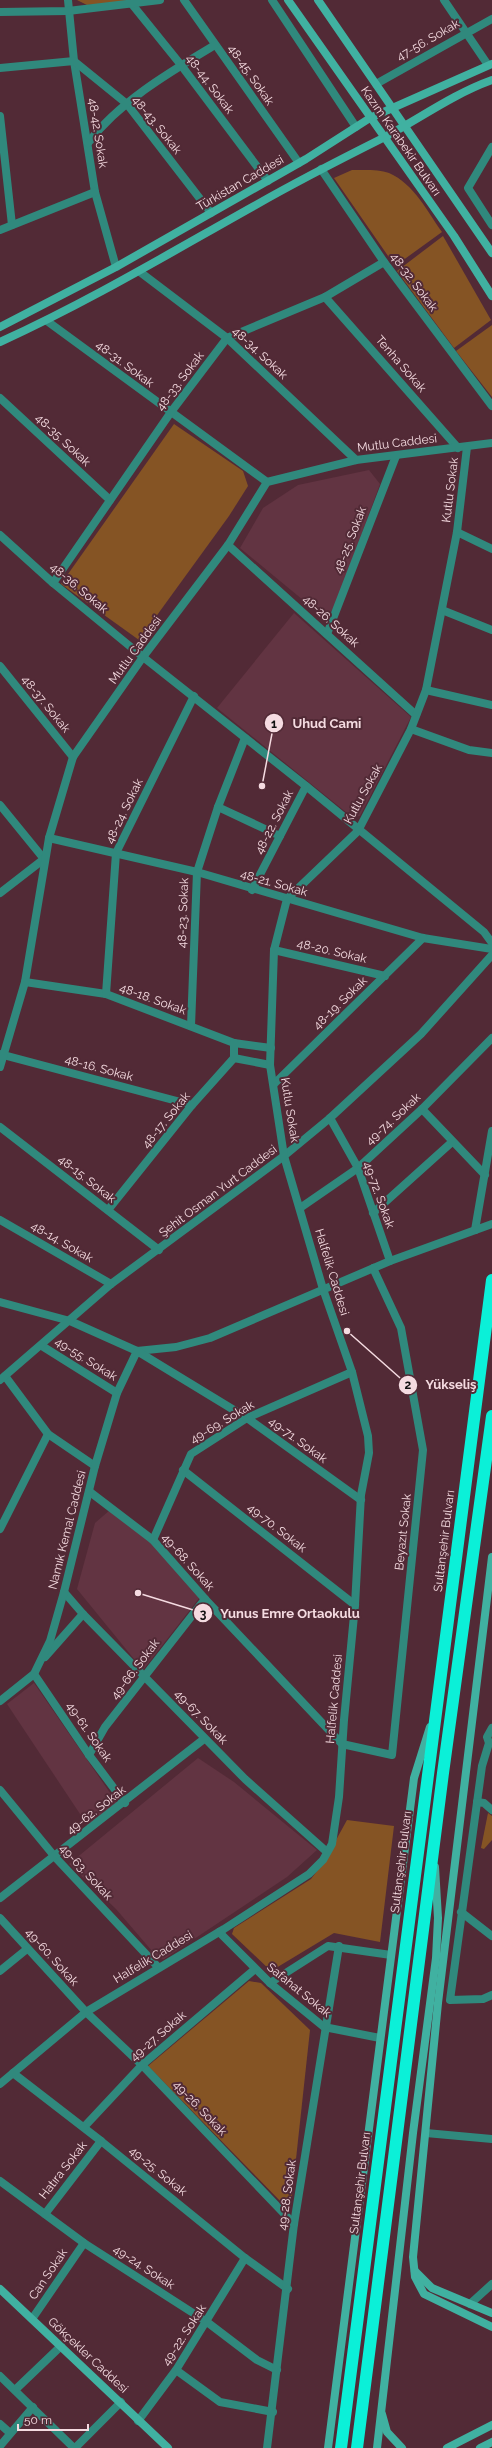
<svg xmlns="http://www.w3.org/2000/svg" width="492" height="2448" font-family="Raleway,sans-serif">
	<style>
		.built { fill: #623442 }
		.green { fill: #855424 }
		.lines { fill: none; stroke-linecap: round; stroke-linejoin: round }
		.street { stroke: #30897d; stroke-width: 8 }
		.secondary { stroke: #40b1a1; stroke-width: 8 }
		.highway { stroke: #0bf0d8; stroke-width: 12 }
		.labels { text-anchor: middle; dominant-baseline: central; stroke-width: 4; stroke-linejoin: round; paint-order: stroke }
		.street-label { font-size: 12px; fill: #f5dbe1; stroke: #522a36 }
		.leader { fill: none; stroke: #f5dbe1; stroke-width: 1.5 }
		.callout-dot { fill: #f5dbe1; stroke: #522a36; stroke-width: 1.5 }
		.mark-label { font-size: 12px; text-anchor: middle; font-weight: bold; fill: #111 }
		.callout-label { font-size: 13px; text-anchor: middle; font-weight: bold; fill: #f5dbe1; stroke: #522a36; stroke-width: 4; stroke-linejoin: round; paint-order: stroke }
	</style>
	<rect width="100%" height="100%" fill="#522a36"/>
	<g class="built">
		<path d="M369 470 380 484 336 604 326 619 240 548 263 508 298 485Z"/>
		<path d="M294 613 411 717 360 816 352 817 217 708Z"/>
		<path d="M110 1510 145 1534 200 1597 143 1670 77 1589 95 1523Z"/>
		<path d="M34 1683 117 1803 88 1826 7 1704Z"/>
		<path d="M198 1758 234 1782 317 1850 287 1877 164 1959 158 1958 116 1909 69 1864Z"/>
	</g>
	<g class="green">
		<path d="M77 0H141L87 5Z"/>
		<path d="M352 170C363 170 379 169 389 173 414 184 427 211 442 232L395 266 334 178Z"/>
		<path d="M443 236 491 320 454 348 397 271Z"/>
		<path d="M492 325V397L456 351Z"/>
		<path d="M174 424 243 471 248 486 229 516 139 640 61 584Z"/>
		<path d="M488 1813 492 1816V1840L484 1849 481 1848Z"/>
		<path d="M347 1820 394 1826 380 1942 334 1933 271 1971 232 1934 234 1928 311 1879 324 1862Z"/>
		<path d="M249 1981 261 1983 310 2030 291 2205 286 2207 148 2066Z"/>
	</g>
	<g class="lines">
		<g class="street">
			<path d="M68 0 74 61 95 192 116 267"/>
			<path d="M184 0 299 163"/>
			<path d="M272 0 356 127"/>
			<path d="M444 0 488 65"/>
			<path d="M131 3 181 65 268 181"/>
			<path d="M0 12 68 11 160 0"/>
			<path d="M0 68 74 61 127 104 211 213"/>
			<path d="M376 84 492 19"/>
			<path d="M0 116 12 225"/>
			<path d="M88 143C120 101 170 72 215 45"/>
			<path d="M492 147 468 188 492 225"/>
			<path d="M321 169 384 262 492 406"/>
			<path d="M0 230 95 192"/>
			<path d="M140 272 227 338 356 460"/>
			<path d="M325 297 458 448"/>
			<path d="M47 321 267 482"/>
			<path d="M0 398 110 500"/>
			<path d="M457 532 492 549"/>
			<path d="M0 535 53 583 143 657 306 786 484 932 492 943"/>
			<path d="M228 545 416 715"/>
			<path d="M53 583 171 412 227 338 325 297 384 262"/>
			<path d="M442 610 492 630"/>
			<path d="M327 634 396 456"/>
			<path d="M0 666 73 757"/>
			<path d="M426 690 492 705"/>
			<path d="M411 729 469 750 492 753"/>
			<path d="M0 805 44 859"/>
			<path d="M218 807 280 836"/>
			<path d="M49 838 197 872 423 938 492 949"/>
			<path d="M252 890 306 786"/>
			<path d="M0 893 44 859"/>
			<path d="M274 950 385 976"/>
			<path d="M25 982 106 994 234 1043 271 1048"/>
			<path d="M106 994 116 853 194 696"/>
			<path d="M191 1026 197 872 218 807 245 738"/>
			<path d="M0 1054 192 1105"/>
			<path d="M234 1058 270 1065"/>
			<path d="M0 1067 25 982 49 838 73 757 143 657 228 545 267 482 356 460 492 443"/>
			<path d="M274 1084 423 938"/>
			<path d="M422 1109 485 1175"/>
			<path d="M330 1118 358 1168 390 1261"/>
			<path d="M0 1127 159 1250"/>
			<path d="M300 1208 358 1168 422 1109 492 1038"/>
			<path d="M108 1210 192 1105 234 1058V1043"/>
			<path d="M373 1213 452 1142"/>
			<path d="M0 1220 111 1284"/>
			<path d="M475 1230 492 1131"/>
			<path d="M0 1302 70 1321 137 1351 176 1347 210 1338 390 1261 492 1224"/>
			<path d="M42 1346 117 1393"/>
			<path d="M5 1376 48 1434 95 1466"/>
			<path d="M0 1380 111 1284 284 1156 330 1118 421 1034 492 955"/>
			<path d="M183 1470 355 1605"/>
			<path d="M90 1492 153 1540 205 1599 342 1744 392 1755 423 1450 401 1328 373 1268"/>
			<path d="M0 1529 48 1434"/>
			<path d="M153 1540 191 1454 247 1418 352 1372"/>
			<path d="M64 1592 83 1614 245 1779 327 1852"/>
			<path d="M45 1657 83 1614"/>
			<path d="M34 1674 89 1755 125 1803"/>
			<path d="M0 1701 34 1674 50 1641 64 1592 95 1466 117 1393 137 1351 247 1418 361 1500"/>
			<path d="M492 1728 487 1737 489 1743 482 1766 450 2000 483 1999 492 1995"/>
			<path d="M89 1755 105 1727 205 1599"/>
			<path d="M0 1790 55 1857 158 1967"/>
			<path d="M477 1802 484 1803 492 1810"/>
			<path d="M0 1898 204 1739"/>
			<path d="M461 1912 492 1936"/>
			<path d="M0 1918 86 2012 142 2065 294 2224"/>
			<path d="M219 1932 270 1983 324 2027 380 2038"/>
			<path d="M0 1971 27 1949"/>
			<path d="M270 1983 328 1946 391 1955"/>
			<path d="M13 2073 101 2141 245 2258 288 2289"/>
			<path d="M0 2084 86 2012 224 1929 309 1874 323 1860 332 1844 339 1797 344 1720 355 1605 361 1495 369 1453 368 1436 352 1372 323 1289 284 1156 270 1065 274 950 287 899 358 831 411 729 426 690 457 532 467 447"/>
			<path d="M84 2127 142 2065 255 1969"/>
			<path d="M426 2133 492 2139"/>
			<path d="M0 2181 84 2243 207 2322 257 2360 277 2370"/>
			<path d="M45 2214 101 2141"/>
			<path d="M470 2304 492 2284"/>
			<path d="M32 2319 84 2243"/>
			<path d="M176 2370 220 2402 273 2412"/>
			<path d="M0 2376 74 2448"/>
			<path d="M15 2390 61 2346"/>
			<path d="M138 2421 176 2370 245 2258"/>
			<path d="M0 2424 10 2433"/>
			<path d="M0 2446 33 2407"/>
			<path d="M75 2448 121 2402"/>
			<path d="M267 2448 294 2224 339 1946"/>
		</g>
		<g class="secondary">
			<path d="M288 0 454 236 492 296"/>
			<path d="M318 0 492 253"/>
			<path d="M0 327 116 267 306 159 370 118 492 64"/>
			<path d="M0 342C88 302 170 253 254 206 296 182 339 160 383 138 419 119 453 94 492 80"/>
			<path d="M492 1557 438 2003 413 2257 415 2277 424 2294 492 2327"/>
			<path d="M415 2271 432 2288 492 2313"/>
			<path d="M0 2289 168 2448"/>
			<path d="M382 2414 387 2432 402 2448"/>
			<path d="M328 2448 414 1778 430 1727"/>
			<path d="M377 2448 413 2133 436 1958 438 1918 435 1867"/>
			<path d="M447 2448 492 2425"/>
			<path d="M480 2448 492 2442"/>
		</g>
		<g class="highway">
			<path d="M341 2448 492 1280"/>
			<path d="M357 2448 443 1773 492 1416"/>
		</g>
	</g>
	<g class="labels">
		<g class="street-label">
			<text transform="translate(428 40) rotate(-30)">47-56. Sokak</text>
			<text transform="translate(251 75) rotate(55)">48-45. Sokak</text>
			<text transform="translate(210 84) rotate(53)">48-44. Sokak</text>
			<text transform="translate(157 125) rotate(51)">48-43. Sokak</text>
			<text transform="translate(98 133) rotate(81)">48-42. Sokak</text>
			<text transform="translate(401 141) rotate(55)">Kazım Karabekir Bulvarı</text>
			<text transform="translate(240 183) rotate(-30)">Türkistan Caddesi</text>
			<text transform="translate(414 282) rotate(53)">48-32. Sokak</text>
			<text transform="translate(260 353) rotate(43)">48-34. Sokak</text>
			<text transform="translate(125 364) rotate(37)">48-31. Sokak</text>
			<text transform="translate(401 364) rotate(49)">Tenha Sokak</text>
			<text transform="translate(180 381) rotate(-53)">48-33. Sokak</text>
			<text transform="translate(63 440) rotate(43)">48-35. Sokak</text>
			<text transform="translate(397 443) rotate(-7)">Mutlu Caddesi</text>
			<text transform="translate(450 490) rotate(-83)">Kutlu Sokak</text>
			<text transform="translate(350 540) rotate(-69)">48-25. Sokak</text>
			<text transform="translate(79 588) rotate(40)">48-36. Sokak</text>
			<text transform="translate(331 621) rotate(42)">48-26. Sokak</text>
			<text transform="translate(135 650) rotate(-54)">Mutlu Caddesi</text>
			<text transform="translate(46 704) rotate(51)">48-37. Sokak</text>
			<text transform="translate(363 794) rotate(-61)">Kutlu Sokak</text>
			<text transform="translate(124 811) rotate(-64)">48-24. Sokak</text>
			<text transform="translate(274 822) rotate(-63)">48-22. Sokak</text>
			<text transform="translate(274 883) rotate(16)">48-21. Sokak</text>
			<text transform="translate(183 913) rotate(-88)">48-23. Sokak</text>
			<text transform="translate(332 951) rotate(13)">48-20. Sokak</text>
			<text transform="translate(153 999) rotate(20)">48-18. Sokak</text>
			<text transform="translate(340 1003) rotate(-44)">48-19. Sokak</text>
			<text transform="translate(99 1068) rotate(15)">48-16. Sokak</text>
			<text transform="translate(290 1110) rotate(81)">Kutlu Sokak</text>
			<text transform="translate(393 1119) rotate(-43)">49-74. Sokak</text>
			<text transform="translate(166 1120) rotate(-51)">48-17. Sokak</text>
			<text transform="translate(87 1179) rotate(38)">48-15. Sokak</text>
			<text transform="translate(218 1191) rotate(-37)">Şehit Osman Yurt Caddesi</text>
			<text transform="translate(379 1195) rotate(70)">49-72. Sokak</text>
			<text transform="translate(62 1242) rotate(30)">48-14. Sokak</text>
			<text transform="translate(332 1272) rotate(73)">Halfelik Caddesi</text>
			<text transform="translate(86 1359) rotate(32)">49-55. Sokak</text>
			<text transform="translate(222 1422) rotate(-31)">49-69. Sokak</text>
			<text transform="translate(298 1440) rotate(36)">49-71. Sokak</text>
			<text transform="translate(277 1528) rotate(38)">49-70. Sokak</text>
			<text transform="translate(67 1530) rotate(-76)">Namık Kemal Caddesi</text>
			<text transform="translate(403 1532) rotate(-84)">Beyazıt Sokak</text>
			<text transform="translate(444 1541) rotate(-83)">Sultanşehir Bulvarı</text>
			<text transform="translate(188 1562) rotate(48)">49-68. Sokak</text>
			<text transform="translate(135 1669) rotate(-53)">49-66. Sokak</text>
			<text transform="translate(334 1699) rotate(-85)">Halfelik Caddesi</text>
			<text transform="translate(201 1717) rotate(46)">49-67. Sokak</text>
			<text transform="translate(89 1732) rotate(55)">49-61. Sokak</text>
			<text transform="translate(96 1810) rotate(-38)">49-62. Sokak</text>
			<text transform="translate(401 1862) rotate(-83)">Sultanşehir Bulvarı</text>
			<text transform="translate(86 1872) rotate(47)">49-63. Sokak</text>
			<text transform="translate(52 1957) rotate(48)">49-60. Sokak</text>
			<text transform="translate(153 1957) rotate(-31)">Halfelik Caddesi</text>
			<text transform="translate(299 1990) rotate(39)">Safahat Sokak</text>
			<text transform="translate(158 2036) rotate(-41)">49-27. Sokak</text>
			<text transform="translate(200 2108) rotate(46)">49-26. Sokak</text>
			<text transform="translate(63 2170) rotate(-52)">Hatıra Sokak</text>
			<text transform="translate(158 2171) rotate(39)">49-25. Sokak</text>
			<text transform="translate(360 2183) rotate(-83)">Sultanşehir Bulvarı</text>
			<text transform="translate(287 2195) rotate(-82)">49-28. Sokak</text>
			<text transform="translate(144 2267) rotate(33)">49-24. Sokak</text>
			<text transform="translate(48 2274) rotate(-56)">Can Sokak</text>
			<text transform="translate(184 2335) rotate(-57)">49-22. Sokak</text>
			<text transform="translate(88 2355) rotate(43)">Gökçekler Caddesi</text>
		</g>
	</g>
	<path class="leader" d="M262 786L274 723M347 1331L408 1385M138 1593L203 1613"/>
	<g class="callout-dot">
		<circle cx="262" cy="786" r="4"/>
		<circle cx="347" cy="1331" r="4"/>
		<circle cx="138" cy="1593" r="4"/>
		<circle cx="274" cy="723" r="10"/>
		<circle cx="408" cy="1385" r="10"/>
		<circle cx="203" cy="1613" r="10"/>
	</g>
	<g class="mark-label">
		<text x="274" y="728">1</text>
		<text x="408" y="1389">2</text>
		<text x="203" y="1618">3</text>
	</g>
	<g class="callout-label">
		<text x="327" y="728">Uhud Cami</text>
		<text x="451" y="1389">Yükseliş</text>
		<text x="290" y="1618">Yunus Emre Ortaokulu</text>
	</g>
	<path d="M18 2424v6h70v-6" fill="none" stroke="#f5dbe1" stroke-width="2"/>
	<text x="24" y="2424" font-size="12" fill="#f5dbe1" stroke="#522a36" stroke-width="3" paint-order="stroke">50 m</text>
</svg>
